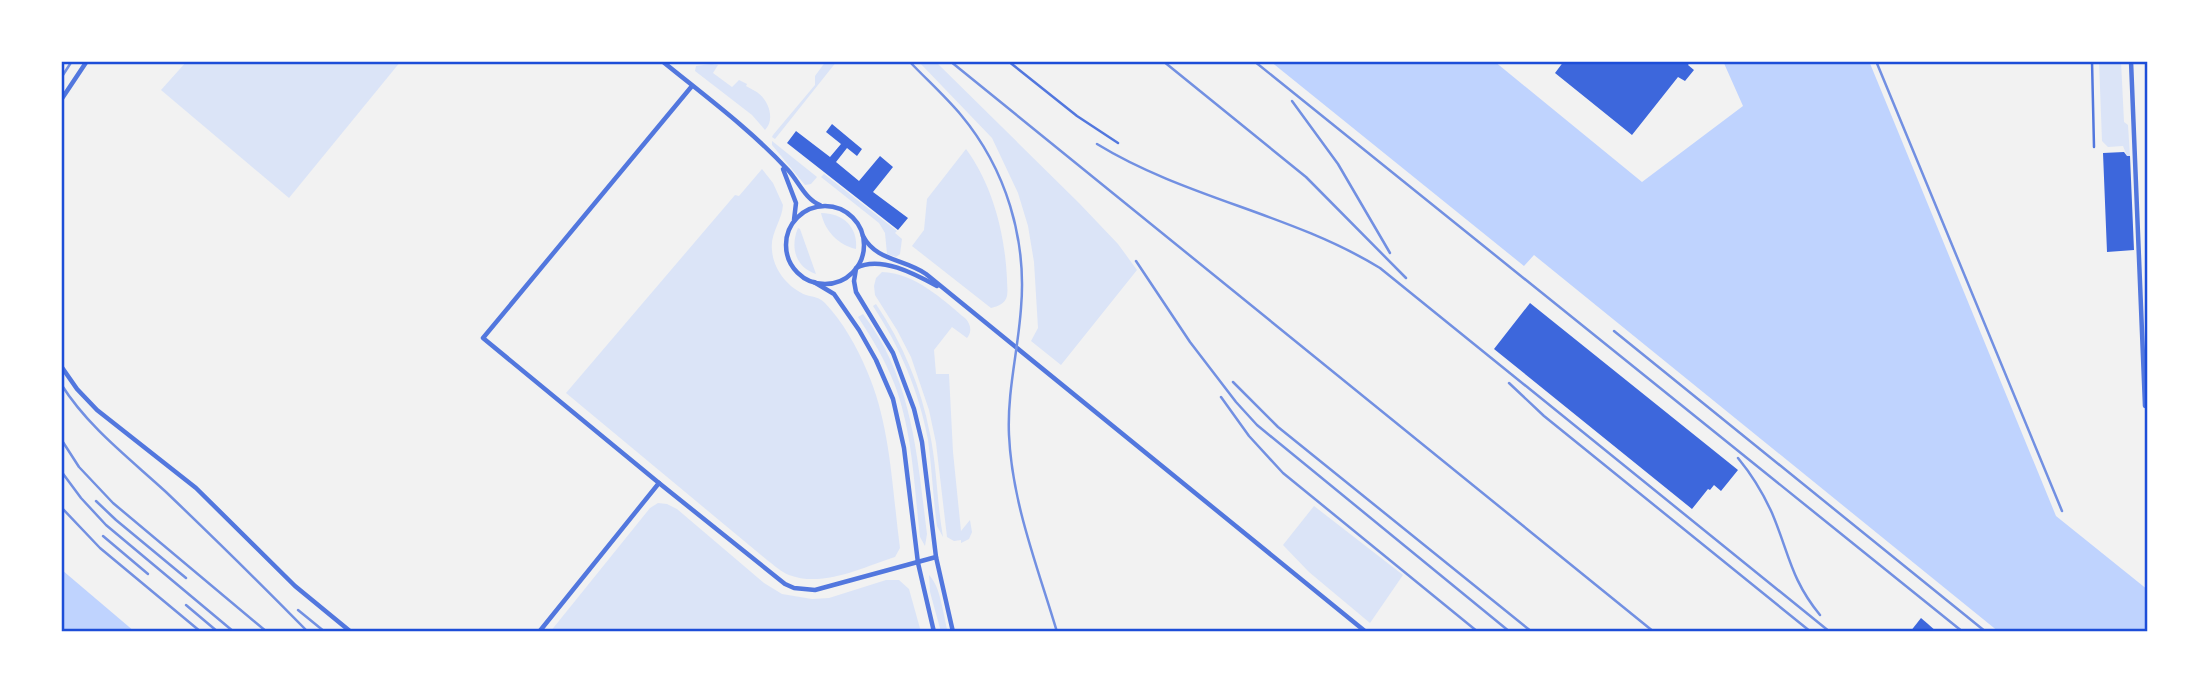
<svg xmlns="http://www.w3.org/2000/svg" width="2209" height="693" font-family="Mulish,sans-serif">
	<style>
		.green { fill: #dbe4f7 }
		.water { fill: #bfd3fe }
		.building { fill: #3d67dc }
		.lines { fill: none; stroke-linecap: round; stroke-linejoin: round }
		.service { stroke: #5277de; stroke-width: 2.5 }
		.minor { stroke: #5277de; stroke-width: 4.5 }
		.rail { stroke: #7290e2; stroke-width: 2.5 }
		.neatline { fill: none; stroke: #1d4ed8; stroke-width: 2.5 }
	</style>
	<rect width="100%" height="100%" fill="#f2f2f2"/>
	<g class="green">
		<path d="M187 61H401L289 198 161 90Z"/>
		<path d="M826 61H837L775 139 772 137 773 135 815 85V76Z"/>
		<path d="M918 61H935L1079 203 1118 244 1137 270 1061 365 1031 341 1038 328 1034 262 1028 226 1018 193 992 138Z"/>
		<path d="M2099 61H2121L2124 122 2128 125 2130 156H2127L2123 146 2108 147 2102 141Z"/>
		<path d="M711 64 718 65 713 73 732 87 739 80 747 84 746 86C749 88 752 89 755 91 768 98 776 119 765 130L752 115 695 71 696 66Z"/>
		<path d="M772 141 817 177 811 184 805 185 772 145Z"/>
		<path d="M966 149C993 186 1005 234 1007 279 1007 284 1008 291 1007 296 1005 304 998 306 991 308L912 246 924 230 927 199Z"/>
		<path d="M762 169 773 183 783 205C782 221 770 233 772 250 773 269 788 288 806 295 813 297 819 297 825 303 843 322 857 347 867 371 891 426 892 489 900 548L895 557C863 567 823 588 789 575 781 572 774 565 767 560L566 393 735 195 739 196Z"/>
		<path d="M824 174 897 231 895 233 902 239 900 254 896 257 887 254 885 233 879 223 821 177Z"/>
		<path d="M821 213C843 213 858 227 856 249 838 245 825 231 821 213Z"/>
		<path d="M798 228 800 229 816 274C795 267 790 247 798 228Z"/>
		<path d="M882 272C915 273 942 299 966 319 971 325 972 332 967 338L952 327 934 350 936 374H949L953 452 961 531 970 520 972 532 969 539 961 543V540L954 541 947 537 936 443 929 410 911 357 897 330 875 295 874 286 876 278Z"/>
		<path d="M876 304C903 344 921 387 930 434 937 468 937 503 943 537L937 526C933 498 932 469 928 440 919 391 900 347 873 306Z"/>
		<path d="M863 314C913 380 917 456 927 534L925 546 920 537C914 486 913 432 894 383 885 360 872 338 858 317Z"/>
		<path d="M658 503 667 504 677 509 764 583 782 594 812 599 829 598 886 580H899L909 589 921 632H550L650 508Z"/>
		<path d="M1314 506 1403 575 1370 623 1309 572 1283 545Z"/>
		<path d="M929 575C941 587 943 615 948 632H941L930 592Z"/>
	</g>
	<g class="water">
		<path d="M1270 61H1494L1642 182 1743 106 1723 61H1869L2056 516 2148 590V632H1999L1534 255 1524 266Z"/>
		<path d="M62 570 135 632H61Z"/>
	</g>
	<g class="building">
		<path d="M1564 61H1691L1688 65 1694 70 1685 81 1678 77 1632 135 1555 73Z"/>
		<path d="M832 124 862 149 857 156 847 148 836 162 859 181 880 156 893 167 873 192 908 218 898 230 787 143 796 131 830 157 841 144 826 132Z"/>
		<path d="M2124 152 2127 156H2130L2134 250 2107 252 2103 153Z"/>
		<path d="M1530 303 1738 470 1721 491 1714 485 1710 490 1708 489 1692 509 1494 349Z"/>
		<path d="M1921 618 1928 624 1937 632H1910Z"/>
	</g>
	<g class="lines">
		<g class="service">
			<path d="M1008 61 1077 116 1118 143"/>
			<path d="M2092 61 2094 147"/>
		</g>
		<g class="minor">
			<path d="M662 61C705 96 750 129 788 170 799 182 805 199 820 205"/>
			<path d="M2131 61 2145 406"/>
			<path d="M692 86 483 338 659 483 785 584 794 588 815 590 936 557"/>
			<path d="M61 100 87 61"/>
			<path d="M783 169 796 203 794 220"/>
			<circle cx="825" cy="245" r="39"/>
			<path d="M863 236C876 261 905 259 926 274L1366 632"/>
			<path d="M856 268C880 255 915 274 937 286"/>
			<path d="M856 269 854 281 856 292 893 353 914 409 922 442 936 557 953 632"/>
			<path d="M814 282 834 294 859 330 876 360 893 399 904 448 918 563 934 632"/>
			<path d="M61 366 77 389 97 410 196 488 295 586 351 632"/>
			<path d="M539 632 659 483"/>
		</g>
		<g class="rail">
			<path d="M909 61C926 79 945 96 961 115 1006 169 1027 239 1021 308 1018 351 1007 392 1009 435 1012 503 1038 568 1057 632"/>
			<path d="M950 61 1654 632"/>
			<path d="M1163 61 1306 177 1406 278"/>
			<path d="M1254 61 1963 632"/>
			<path d="M1876 61 2062 511"/>
			<path d="M61 78 72 61"/>
			<path d="M1292 101 1338 164 1390 253"/>
			<path d="M1097 144C1185 198 1292 214 1380 268L1830 632"/>
			<path d="M1136 261 1190 342 1236 402 1257 425 1510 632"/>
			<path d="M1614 331 1986 632"/>
			<path d="M1233 382 1278 427 1532 632"/>
			<path d="M1509 383 1544 416 1811 632"/>
			<path d="M61 384C88 427 129 458 166 492 214 538 261 584 308 632"/>
			<path d="M1221 397 1249 436 1283 473 1478 632"/>
			<path d="M61 439 79 467 113 503 267 632"/>
			<path d="M1738 458C1752 475 1763 493 1772 513 1789 553 1791 580 1820 615"/>
			<path d="M61 471 81 498 106 525 234 632"/>
			<path d="M96 501 116 520 186 578"/>
			<path d="M61 507 100 548 201 632"/>
			<path d="M103 536 148 574"/>
			<path d="M186 605 218 632"/>
			<path d="M298 610 325 632"/>
		</g>
	</g>
	<rect width="2209" height="693" fill="none" stroke="#ffffff" stroke-width="126"/>
	<rect x="63" y="63" width="2083" height="567" class="neatline"/>
</svg>
